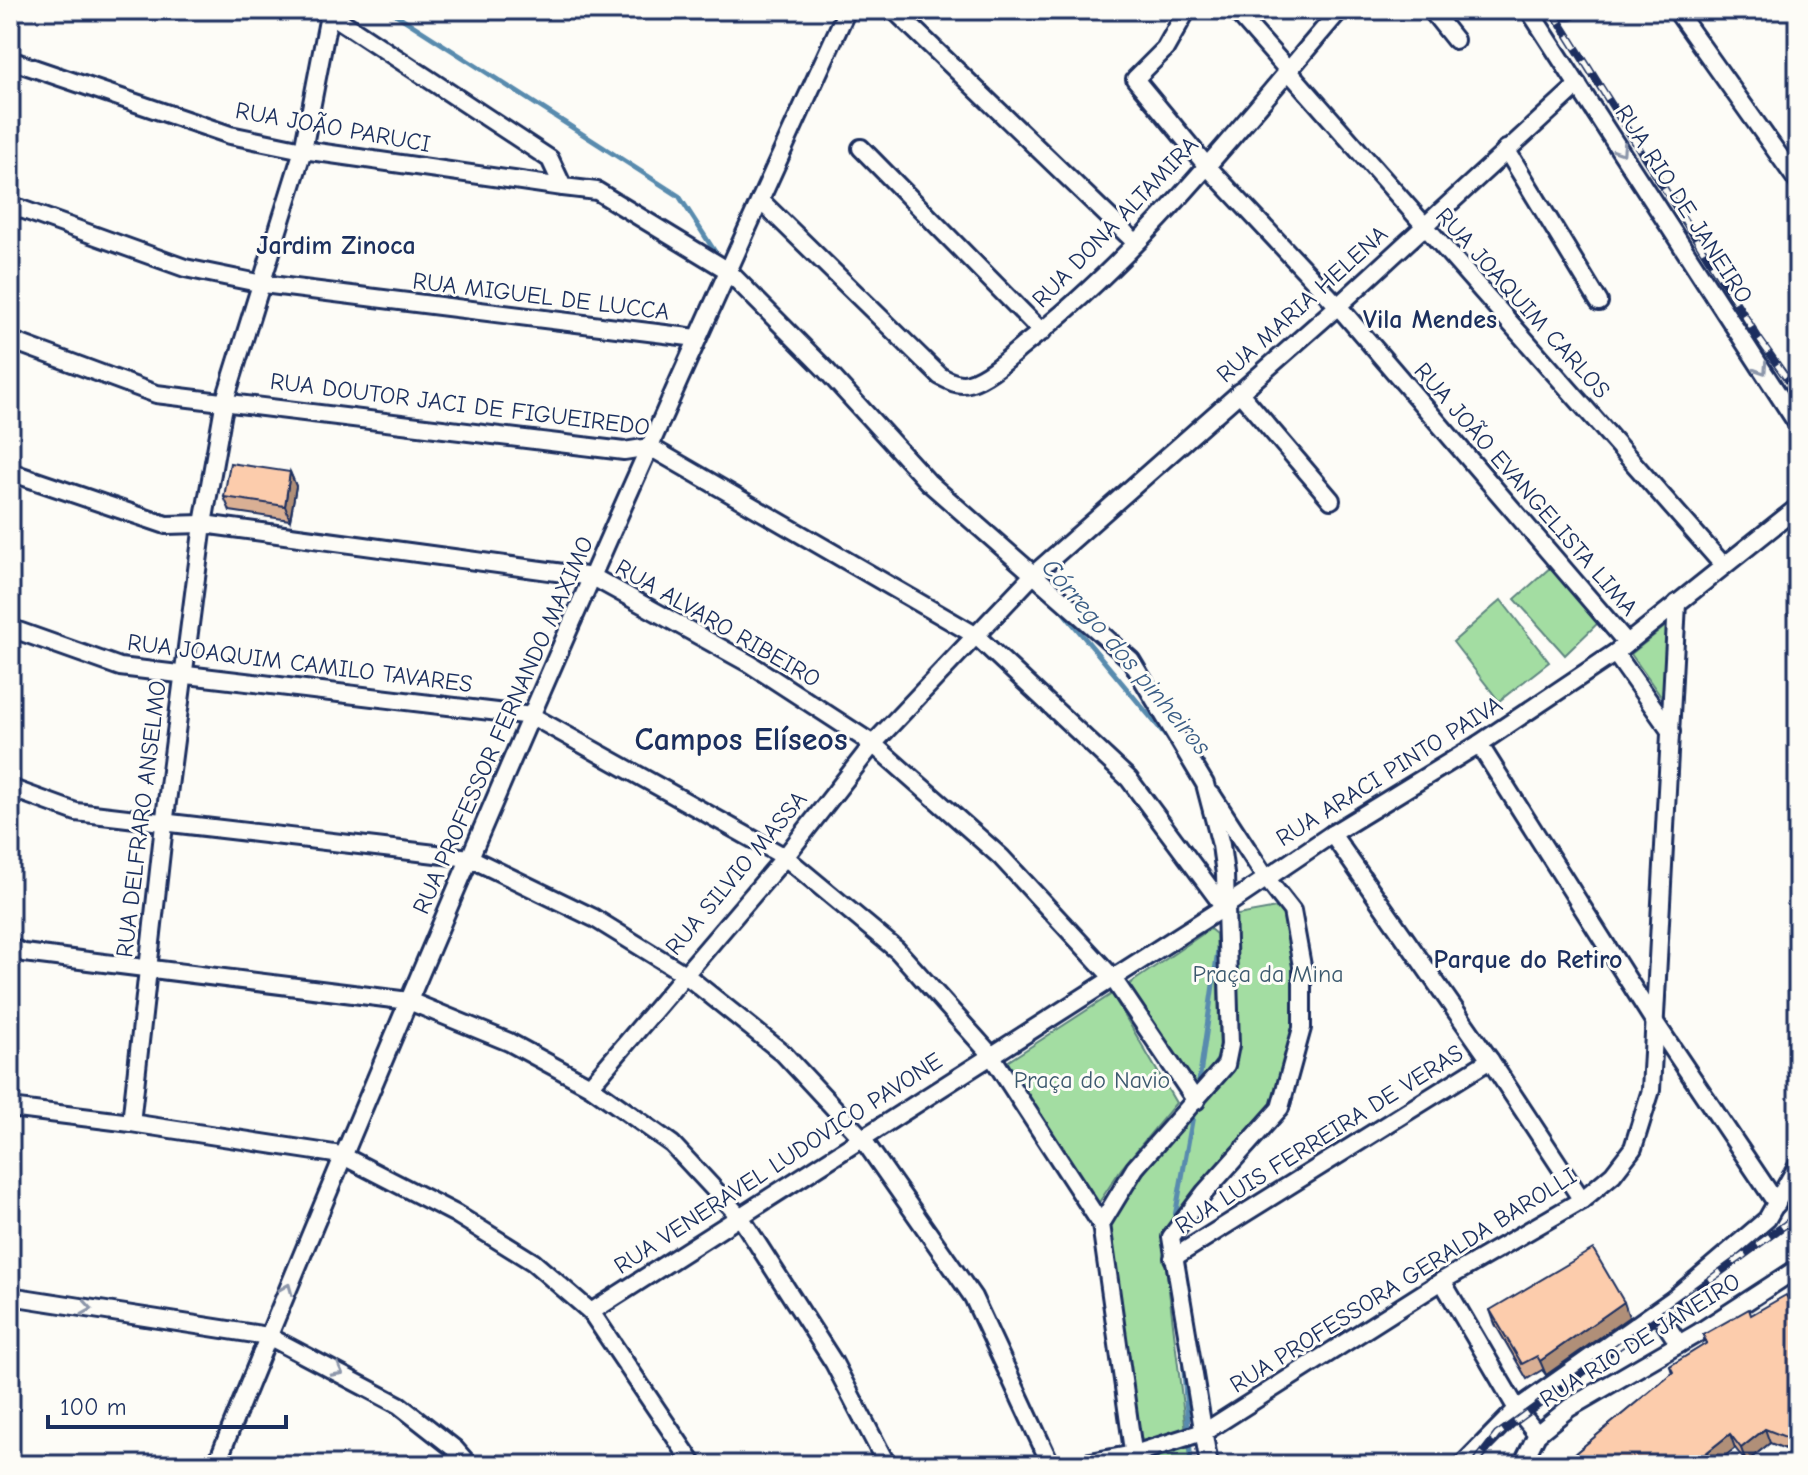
<svg xmlns="http://www.w3.org/2000/svg" width="1808" height="1475" font-family="'Comic Neue',sans-serif">
	<style>
		.green { fill: #a3dda2; stroke: #5f8680; stroke-width: 2 }
		.lines { fill: none; stroke-linecap: round; stroke-linejoin: round }
		.stream { stroke: #598bae; stroke-width: 5 }
		.street-casing { stroke: #1b2f5e; stroke-width: 22 }
		.street { stroke: #fdfcf7; stroke-width: 16 }
		.rail-casing { stroke: #1b2f5e; stroke-width: 8 }
		.rail { stroke: #fdfcf7; stroke-width: 5; stroke-dasharray: 15; stroke-linecap: butt }
		.wall { fill: #d9af94; stroke: #1b2f5e; stroke-width: 2 }
		.shaded-wall { fill: #b08f78; stroke: #1b2f5e; stroke-width: 2 }
		.building { fill: #fcccac; stroke: #1b2f5e; stroke-width: 2 }
		.oneway { stroke: #8c96aa }
		.labels { text-anchor: middle; dominant-baseline: central; stroke-width: 6; stroke-linejoin: round; paint-order: stroke }
		.street-label { font-size: 24px; fill: #1b2f5e; stroke: #fdfcf7 }
		.park-label { font-size: 24px; fill: #3d5a6f; stroke: #fdfcf7 }
		.neighbourhood-label { font-size: 26px; font-weight: bold; fill: #1b2f5e; stroke: #fdfcf7 }
		.water-label { font-size: 26px; font-style: italic; fill: #3a5d86; stroke: #fdfcf7 }
		.district-label { font-size: 32px; font-weight: bold; fill: #1b2f5e; stroke: #fdfcf7 }
	</style>
	<rect width="100%" height="100%" fill="#fdfcf7"/>
	<filter id="ink" filterUnits="userSpaceOnUse"><feTurbulence type="fractalNoise" baseFrequency=".0125" numOctaves="2"/><feDisplacementMap in="SourceGraphic" scale="16" xChannelSelector="R" yChannelSelector="G"/><feConvolveMatrix kernelMatrix="1 2 1 2 8 2 1 2 1" color-interpolation-filters="sRGB"/></filter>
	<g filter="url(#ink)">
		<g class="green">
			<path d="M1552 566 1600 621 1565 655 1515 599Z"/>
			<path d="M1501 600 1549 662 1499 701 1453 642Z"/>
			<path d="M1667 625 1664 701 1631 654Z"/>
			<path d="M1282 907 1302 970V1028L1273 1104 1162 1233 1190 1465H1143L1108 1225 1171 1134 1223 1079 1232 916Z"/>
			<path d="M1210 929 1216 934 1220 1054 1198 1088 1128 985Z"/>
			<path d="M1112 994 1176 1103 1121 1169 1098 1204 1007 1062Z"/>
		</g>
		<g class="lines">
			<g class="stream">
				<path d="M389 10 679 196 719 258"/>
				<path d="M1058 606 1172 743"/>
				<path d="M1212 841 1218 883"/>
				<path d="M1198 1089 1220 936"/>
				<path d="M1174 1222 1194 1110"/>
				<path d="M1183 1359 1191 1465"/>
			</g>
			<g class="street-casing">
				<g id="street">
					<path d="M324 10 550 159 563 187 597 191 727 270 825 369 928 482 1131 660 1205 784 1221 845 1225 874 1230 1045 1226 1065 1135 1168 1101 1224 1135 1465"/>
					<path d="M894 10 1135 242"/>
					<path d="M1187 10 1165 49 1135 79 1206 165 1338 306 1627 643"/>
					<path d="M1235 10 1724 566"/>
					<path d="M1431 10 1455 40"/>
					<path d="M1529 10 1798 425"/>
					<path d="M1559 10H1569"/>
					<path d="M1676 10 1798 182"/>
					<path d="M10 60 230 135 303 150 563 187"/>
					<path d="M861 148 1042 332"/>
					<path d="M1506 149 1599 302"/>
					<path d="M760 200 940 376C949 381 958 386 969 383 989 377 1008 358 1024 345 1144 252 1241 125 1340 10"/>
					<path d="M10 205 185 268 263 284 697 338"/>
					<path d="M10 340 156 394 624 451 650 447 975 635 1129 779 1224 907"/>
					<path d="M1239 392 1331 500"/>
					<path d="M10 472 166 525 203 524 593 577 750 664 873 744 1001 857 1112 977 1196 1101"/>
					<path d="M10 628 120 667 532 716 785 857 897 950 991 1055 1101 1224"/>
					<path d="M1615 653 1671 732"/>
					<path d="M1479 744 1654 1021 1777 1204"/>
					<path d="M10 788 76 812 470 858 594 918 683 973 783 1053 862 1138 973 1297 1051 1465"/>
					<path d="M1332 834 1490 1060 1582 1200"/>
					<path d="M10 947 24 953 409 1001 509 1042 590 1086 672 1144 741 1218 834 1363 887 1465"/>
					<path d="M590 1086 785 857 873 744 1033 575 1338 306 1578 85"/>
					<path d="M10 1108 131 1123 341 1155 456 1214 533 1262 591 1312 694 1465"/>
					<path d="M131 1123 164 825 203 524 225 400 303 150 330 10"/>
					<path d="M1173 1258 1490 1060"/>
					<path d="M1442 1281 1517 1409 1537 1434"/>
					<path d="M10 1296 268 1336 399 1405 455 1449 469 1465"/>
					<path d="M1657 1311 1679 1344"/>
					<path d="M591 1312 1224 907 1332 834 1479 744 1615 653 1798 507"/>
					<path d="M216 1465C415 975 626 490 847 10"/>
					<path d="M1074 1465 1134 1454 1206 1431 1442 1281 1582 1200 1613 1174 1633 1148 1651 1090 1677 603"/>
					<path d="M1209 1465 1171 1237 1205 1192 1280 1108 1302 1028V966L1292 911 1266 878 1212 795"/>
					<path d="M1462 1465 1517 1409 1672 1300 1767 1219 1798 1165"/>
					<path d="M1522 1465 1537 1434 1569 1408 1698 1333 1798 1268"/>
				</g>
			</g>
			<use href="#street" class="street"/>
			<g class="rail-casing">
				<g id="rail">
					<path d="M1552 10 1759 339 1798 394"/>
					<path d="M1474 1465 1497 1435 1789 1222 1798 1211"/>
				</g>
			</g>
			<use href="#rail" class="rail"/>
		</g>
		<g class="wall">
			<path d="M290 472 296 486 290 520 230 511 224 497Z"/>
			<path d="M1798 1289V1314L1796 1312 1790 1298Z"/>
			<path d="M1490 1310 1629 1317 1546 1375 1542 1370 1527 1379 1495 1324Z"/>
			<path d="M1751 1315 1798 1317V1450L1793 1452 1770 1443 1746 1462 1735 1448 1714 1465H1561L1672 1373 1670 1366 1706 1344 1703 1335Z"/>
		</g>
		<g class="shaded-wall">
			<path d="M290 472 296 486 290 520 285 506Z"/>
			<path d="M1624 1302 1629 1317 1546 1375 1540 1361Z"/>
			<path d="M1765 1429 1770 1443 1746 1462 1741 1448Z"/>
			<path d="M1730 1434 1735 1448 1714 1465H1691Z"/>
		</g>
		<g class="building">
			<path d="M230 463 290 472 285 506 224 497Z"/>
			<path d="M1593 1249 1624 1302 1540 1361 1537 1356 1522 1364 1490 1310Z"/>
			<path d="M1798 1289V1304L1790 1298Z"/>
			<path d="M1786 1295 1798 1317V1432L1788 1438 1765 1429 1741 1448 1730 1434 1691 1465H1561L1673 1372 1670 1366 1707 1343 1703 1335 1749 1309 1751 1315Z"/>
		</g>
		<defs><path id="oneway-chevron" d="M-2-3.5L2.5 0L-2 3.5" fill="none" stroke-width="1.6" stroke-linecap="round" stroke-linejoin="round" transform="scale(2)"/></defs>
		<g class="oneway">
			<use href="#oneway-chevron" transform="translate(1621 150) rotate(57)"/>
			<use href="#oneway-chevron" transform="translate(1762 369) rotate(57)"/>
			<use href="#oneway-chevron" transform="translate(287 1289) rotate(-68)"/>
			<use href="#oneway-chevron" transform="translate(87 1308) rotate(9)"/>
			<use href="#oneway-chevron" transform="translate(338 1371) rotate(29)"/>
		</g>
	</g>
	<g class="labels">
		<g class="street-label">
			<text transform="translate(333 127) rotate(10)">RUA JOÃO PARUCI</text>
			<text transform="translate(1684 204) rotate(57)">RUA RIO DE JANEIRO</text>
			<text transform="translate(1115 222) rotate(-46)">RUA DONA ALTAMIRA</text>
			<text transform="translate(541 296) rotate(7)">RUA MIGUEL DE LUCCA</text>
			<text transform="translate(1523 303) rotate(48)">RUA JOAQUIM CARLOS</text>
			<text transform="translate(1302 304) rotate(-42)">RUA MARIA HELENA</text>
			<text transform="translate(460 404) rotate(7)">RUA DOUTOR JACI DE FIGUEIREDO</text>
			<text transform="translate(1526 489) rotate(49)">RUA JOÃO EVANGELISTA LIMA</text>
			<text transform="translate(718 623) rotate(30)">RUA ALVARO RIBEIRO</text>
			<text transform="translate(300 663) rotate(7)">RUA JOAQUIM CAMILO TAVARES</text>
			<text transform="translate(503 725) rotate(-66)">RUA PROFESSOR FERNANDO MAXIMO</text>
			<text transform="translate(1389 771) rotate(-32)">RUA ARACI PINTO PAIVA</text>
			<text transform="translate(141 819) rotate(-83)">RUA DELFRARO ANSELMO</text>
			<text transform="translate(736 873) rotate(-50)">RUA SILVIO MASSA</text>
			<text transform="translate(1319 1139) rotate(-32)">RUA LUIS FERREIRA DE VERAS</text>
			<text transform="translate(778 1163) rotate(-33)">RUA VENERAVEL LUDOVICO PAVONE</text>
			<text transform="translate(1403 1280) rotate(-32)">RUA PROFESSORA GERALDA BAROLLI</text>
			<text transform="translate(1640 1340) rotate(-32)">RUA RIO DE JANEIRO</text>
		</g>
		<g class="park-label">
			<text x="1268" y="974">Praça da Mina</text>
			<text x="1092" y="1080">Praça do Navio</text>
		</g>
		<g class="neighbourhood-label">
			<text x="336" y="246">Jardim Zinoca</text>
			<text x="1430" y="320">Vila Mendes</text>
			<text x="1528" y="960">Parque do Retiro</text>
		</g>
		<g class="water-label">
			<text transform="translate(1126 657) rotate(50)">Córrego dos pinheiros</text>
		</g>
		<g class="district-label">
			<text x="741" y="739">Campos Elíseos</text>
		</g>
	</g>
	<rect width="1808" height="1475" fill="none" stroke="#fdfcf7" stroke-width="40"/>
	<rect x="20" y="20" width="1768" height="1435" fill="none" stroke="#1b2f5e" stroke-width="3" filter="url(#ink)"/>
	<path d="M48 1415v12h238v-12" fill="none" stroke="#1b2f5e" stroke-width="4"/>
	<text x="60" y="1415" font-size="24" fill="#1b2f5e" stroke="#fdfcf7" stroke-width="6" paint-order="stroke">100 m</text>
</svg>
